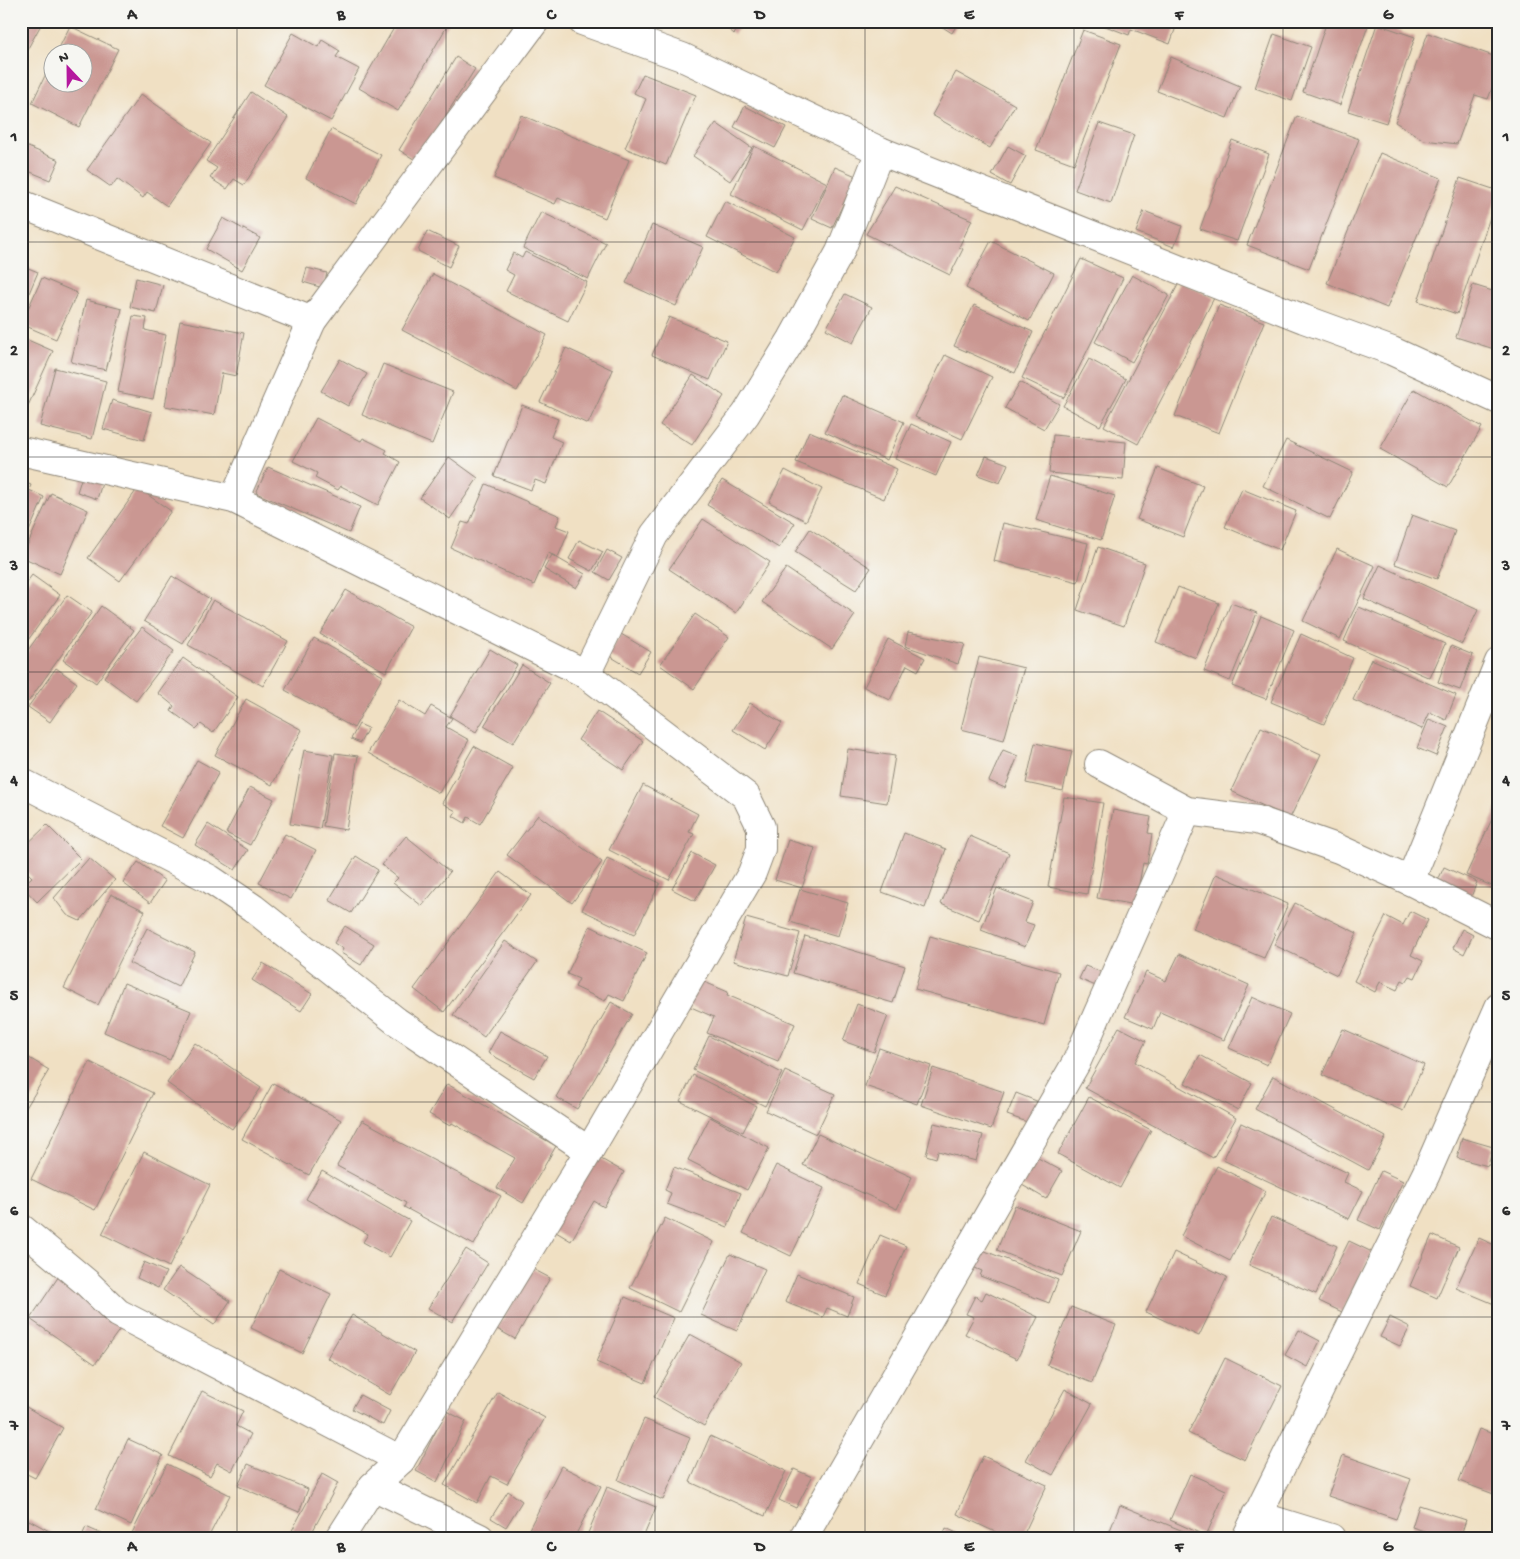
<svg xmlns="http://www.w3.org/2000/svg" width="1520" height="1559" font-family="'Gochi Hand',sans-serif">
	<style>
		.building { fill: #ca9792 }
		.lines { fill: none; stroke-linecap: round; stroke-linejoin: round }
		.minor-casing { stroke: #8e8677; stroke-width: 30 }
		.minor { stroke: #fff; stroke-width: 28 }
		.grid { fill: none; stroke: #2b2b2b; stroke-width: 1; stroke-opacity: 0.55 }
		.neatline { fill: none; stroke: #2b2b2b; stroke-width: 2 }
		.grid-label { font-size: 16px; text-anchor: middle; font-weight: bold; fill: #2b2b2b }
	</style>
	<rect width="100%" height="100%" fill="#f6f6f2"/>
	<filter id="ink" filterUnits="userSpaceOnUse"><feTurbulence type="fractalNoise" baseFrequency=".02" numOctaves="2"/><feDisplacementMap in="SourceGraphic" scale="10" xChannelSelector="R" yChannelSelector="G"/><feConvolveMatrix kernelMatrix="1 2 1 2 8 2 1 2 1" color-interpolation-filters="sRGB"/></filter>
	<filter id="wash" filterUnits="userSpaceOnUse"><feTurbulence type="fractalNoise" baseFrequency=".0096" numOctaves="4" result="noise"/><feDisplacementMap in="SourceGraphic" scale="20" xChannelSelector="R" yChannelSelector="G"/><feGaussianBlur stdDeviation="1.12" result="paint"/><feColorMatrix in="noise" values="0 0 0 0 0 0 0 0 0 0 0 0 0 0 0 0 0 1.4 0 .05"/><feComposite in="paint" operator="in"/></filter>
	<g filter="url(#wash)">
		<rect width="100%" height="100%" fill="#f0e0c3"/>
		<g id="blocks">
			<g class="building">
				<path d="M21 21H43L21 61Z"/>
				<path d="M398 21H450L398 111 359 88Z"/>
				<path d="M719 21H745L734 34Z"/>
				<path d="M933 21H959L952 33Z"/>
				<path d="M1092 21H1178L1170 44 1131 29 1129 35Z"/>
				<path d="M1327 21H1365L1369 23 1340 105 1303 92Z"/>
				<path d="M1377 24 1415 37 1386 123 1348 111Z"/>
				<path d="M70 26 118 49 79 127 32 103 52 61V82H82V52H57Z"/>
				<path d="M1083 30 1121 44 1074 164 1036 150Z"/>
				<path d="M293 33 318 47 322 40 340 51 336 57 359 69 331 121 264 85Z"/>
				<path d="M1428 33 1499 58V70L1488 99 1475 95 1457 144 1424 140 1395 122Z"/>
				<path d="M1274 34 1311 47 1292 101 1255 88Z"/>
				<path d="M456 57 475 69 417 161 399 150Z"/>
				<path d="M1171 57 1240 86 1227 118 1157 91Z"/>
				<path d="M956 72 1015 105 990 148 932 115Z"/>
				<path d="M643 74 696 95 666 165 625 148 646 99 634 93Z"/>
				<path d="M251 92 288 117 244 185 234 179 227 189 210 178 217 168 206 161Z"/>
				<path d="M141 94 211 143 167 206 147 192 143 198 117 179 111 187 87 170Z"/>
				<path d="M745 106 786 127 775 148 734 127Z"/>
				<path d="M521 115 629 160 605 218 558 198 555 204 494 178Z"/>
				<path d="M1297 116 1359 139 1309 269 1247 245Z"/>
				<path d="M716 123 752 148 730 181 693 156Z"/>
				<path d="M1099 123 1134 135 1111 203 1075 190Z"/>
				<path d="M331 129 381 155 356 204 306 178Z"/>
				<path d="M1232 140 1269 154 1237 241 1200 229Z"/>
				<path d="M21 144 59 160 50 180 21 168Z"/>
				<path d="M754 146 827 183 803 230 731 194Z"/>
				<path d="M1008 146 1026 156 1010 185 992 175Z"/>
				<path d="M1380 153 1441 178 1387 308 1327 283Z"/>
				<path d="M835 167 856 176 832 228 812 219Z"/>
				<path d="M1460 178 1499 191 1457 314 1418 301Z"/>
				<path d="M895 186 972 220 959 247 963 249 950 275 866 234Z"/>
				<path d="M725 201 795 237 776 272 707 237Z"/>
				<path d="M1144 211 1182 226 1174 247 1136 232Z"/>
				<path d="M541 212 606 243 588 279 523 248Z"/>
				<path d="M223 218 260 238 242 270 206 249Z"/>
				<path d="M652 225 703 247 676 306 626 283Z"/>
				<path d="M427 231 459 246 449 267 418 251Z"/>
				<path d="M991 241 1054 273 1029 321 966 288Z"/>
				<path d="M525 252 587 282 568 321 506 291 514 275 505 270 513 253 522 258Z"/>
				<path d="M1081 259 1123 278 1064 398 1022 378Z"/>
				<path d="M21 265 38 272 21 312Z"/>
				<path d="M307 268 327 273 323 288 303 282Z"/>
				<path d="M433 274 547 335 517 391 402 330Z"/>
				<path d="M1132 275 1169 295 1132 362 1095 342Z"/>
				<path d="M42 278 77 293 56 339 21 324Z"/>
				<path d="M136 278 163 285 156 313 130 307Z"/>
				<path d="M1180 281 1214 298 1138 444 1104 426Z"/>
				<path d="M1473 285 1499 293V336L1494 349 1456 337Z"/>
				<path d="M845 294 872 307 853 343 826 329Z"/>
				<path d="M86 300 122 309 106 370 71 362Z"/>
				<path d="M974 305 1033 332 1015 373 954 346Z"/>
				<path d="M1219 305 1264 322 1219 433 1175 416Z"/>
				<path d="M133 316 147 318 145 330 166 335 153 399 118 392Z"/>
				<path d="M669 317 727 341 710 380 652 355Z"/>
				<path d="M180 321 244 333 236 376 222 373 214 415 165 406Z"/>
				<path d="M21 337 53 351 21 421Z"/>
				<path d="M566 348 613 370 588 424 540 402Z"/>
				<path d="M945 355 992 377 962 439 915 417Z"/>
				<path d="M340 359 367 374 348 406 321 391Z"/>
				<path d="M1089 359 1126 379 1100 426 1063 406Z"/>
				<path d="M383 364 453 392 432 444 362 415Z"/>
				<path d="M55 368 106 381 92 439 40 426Z"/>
				<path d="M693 375 724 396 692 445 660 425Z"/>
				<path d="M1020 382 1059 404 1044 429 1005 408Z"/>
				<path d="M1414 389 1482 427 1448 487 1380 449Z"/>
				<path d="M842 395 904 422 887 460 825 432Z"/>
				<path d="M112 400 152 412 144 440 103 429Z"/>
				<path d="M522 405 558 419 551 437 562 442 546 484 535 480 531 490 494 476Z"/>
				<path d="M316 418 361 441 363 438 387 450 385 453 400 462 378 505 341 486 338 490 315 478 317 473 293 461Z"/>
				<path d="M911 424 951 442 936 476 895 459Z"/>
				<path d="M809 431 897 469 884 499 796 462Z"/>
				<path d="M1053 435 1126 442 1123 480 1049 473Z"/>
				<path d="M1286 440 1353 472 1330 519 1263 486Z"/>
				<path d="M986 456 1008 464 1000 483 978 475Z"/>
				<path d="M449 457 478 478 450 519 420 498Z"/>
				<path d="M268 467 360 507 349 533 256 493Z"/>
				<path d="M1158 468 1203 486 1183 537 1137 519Z"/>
				<path d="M84 470 104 477 97 499 77 492Z"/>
				<path d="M785 470 822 489 806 521 769 502Z"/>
				<path d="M1050 476 1115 496 1101 540 1036 520Z"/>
				<path d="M722 480 795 523 779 548 707 505Z"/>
				<path d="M21 481 31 485 29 490 44 497 23 545 21 544Z"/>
				<path d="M486 484 560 516 556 526 569 531 558 557 548 553 534 585 451 548 462 522 469 524Z"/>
				<path d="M138 488 171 511 120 581 88 558Z"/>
				<path d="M1242 489 1296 511 1280 550 1225 527Z"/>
				<path d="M51 493 88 510 60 574 22 557Z"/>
				<path d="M1412 515 1455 531 1437 579 1395 564Z"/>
				<path d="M703 519 770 562 736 613 669 569Z"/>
				<path d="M1003 523 1088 543 1078 582 994 561Z"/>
				<path d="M810 529 871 568 856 590 795 552Z"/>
				<path d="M579 540 603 552 592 571 569 559Z"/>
				<path d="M1098 547 1145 563 1124 626 1077 610Z"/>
				<path d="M1337 549 1375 566 1340 639 1303 621Z"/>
				<path d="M607 550 622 558 609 580 595 572Z"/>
				<path d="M552 555 585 574 576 588 544 569Z"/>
				<path d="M1380 565 1478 610 1462 644 1364 599Z"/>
				<path d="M786 568 855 615 832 649 762 602Z"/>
				<path d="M32 575 60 595 21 650V590Z"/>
				<path d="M172 576 210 599 183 644 144 621Z"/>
				<path d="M1178 587 1219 603 1196 658 1156 642Z"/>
				<path d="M346 590 411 627 386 672 320 634Z"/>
				<path d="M67 595 92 612 28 702 21 697V660Z"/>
				<path d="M213 600 288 641 263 686 188 645Z"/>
				<path d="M1231 603 1257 613 1230 681 1204 671Z"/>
				<path d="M101 606 134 630 96 683 63 660Z"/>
				<path d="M1359 607 1445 644 1430 678 1344 641Z"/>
				<path d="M695 614 729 637 694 689 660 665Z"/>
				<path d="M1261 616 1294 630 1266 699 1232 686Z"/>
				<path d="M142 627 174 651 136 701 104 677Z"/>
				<path d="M908 632 965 644 958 664 905 646Z"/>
				<path d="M621 634 651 652 638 673 608 655Z"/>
				<path d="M1301 634 1353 658 1324 724 1271 702Z"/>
				<path d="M314 638 383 676 354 728 285 690Z"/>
				<path d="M888 639 925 658 918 671 907 665 890 700 864 687Z"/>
				<path d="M1451 646 1473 655 1460 690 1438 682Z"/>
				<path d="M490 649 517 665 476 732 450 716Z"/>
				<path d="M979 657 1024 668 1004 740 961 729Z"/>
				<path d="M183 658 238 697 213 733 201 724 196 729 171 711 174 706 158 693Z"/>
				<path d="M1371 659 1456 695 1446 720 1430 712 1422 729 1353 700Z"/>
				<path d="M522 665 550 683 513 743 484 726Z"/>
				<path d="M56 668 77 683 50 722 28 707Z"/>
				<path d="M246 699 302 730 272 785 215 755Z"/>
				<path d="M399 700 425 716 431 706 452 718 446 727 469 740 439 793 368 753Z"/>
				<path d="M750 703 782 723 765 750 733 730Z"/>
				<path d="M597 711 643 741 623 770 578 740Z"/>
				<path d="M1429 719 1448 727 1436 756 1417 748Z"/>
				<path d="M359 724 368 728 360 743 351 739Z"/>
				<path d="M1261 727 1321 754 1290 818 1231 791Z"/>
				<path d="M1035 743 1072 751 1063 791 1026 783Z"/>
				<path d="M474 746 513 768 480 824 468 817 465 823 453 816 456 811 442 803Z"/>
				<path d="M848 749 895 756 887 803 841 796Z"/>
				<path d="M304 750 333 755 320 829 290 824Z"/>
				<path d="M1003 750 1018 756 1005 788 989 781Z"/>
				<path d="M335 753 358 756 346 830 323 826Z"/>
				<path d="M197 760 219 772 183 838 160 826Z"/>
				<path d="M643 785 698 814 689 832 694 834 669 880 609 850Z"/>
				<path d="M250 787 274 799 250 845 226 833Z"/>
				<path d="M1064 797 1103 803 1087 894 1048 887Z"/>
				<path d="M1499 804V889L1466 875Z"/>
				<path d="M1113 810 1151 817 1148 833 1152 834 1147 864 1143 863 1135 905 1097 898Z"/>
				<path d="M538 815 602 862 572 903 507 855Z"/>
				<path d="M208 824 248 850 235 870 195 845Z"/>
				<path d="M47 825 81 859 37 902 22 886 32 877 21 866V850Z"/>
				<path d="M904 833 946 849 925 908 882 892Z"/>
				<path d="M285 834 316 850 291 899 259 883Z"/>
				<path d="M406 836 450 872 422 906 393 883 398 878 382 865Z"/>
				<path d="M970 836 1009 853 979 920 941 904Z"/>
				<path d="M788 840 815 848 802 888 775 880Z"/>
				<path d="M692 853 715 865 695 901 672 889Z"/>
				<path d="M356 856 378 870 351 913 329 900Z"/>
				<path d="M89 858 115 880 80 921 67 915 54 898Z"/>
				<path d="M607 858 660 883 634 935 582 910Z"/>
				<path d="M138 862 165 881 150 903 123 883Z"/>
				<path d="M1444 867 1477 882 1469 902 1435 887Z"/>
				<path d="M500 872 531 895 444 1012 414 989Z"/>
				<path d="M1216 874 1288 904 1264 958 1193 929Z"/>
				<path d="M997 888 1033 902 1025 922 1034 925 1025 947 981 930Z"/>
				<path d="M800 889 848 903 838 936 790 922Z"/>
				<path d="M111 894 145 911 98 1005 64 988Z"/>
				<path d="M1295 903 1357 933 1337 975 1274 945Z"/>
				<path d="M1410 911 1428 920 1411 955 1423 961 1415 978 1410 976 1406 982 1402 980 1397 990 1380 982 1375 992 1354 981 1386 916 1403 925Z"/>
				<path d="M746 918 800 933 788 976 733 961Z"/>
				<path d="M345 926 374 944 361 965 341 953 343 949 334 943Z"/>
				<path d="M590 926 647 953 624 1001 609 994 605 1001 575 987 579 979 567 974Z"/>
				<path d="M147 928 195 952 178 987 129 963Z"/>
				<path d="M1462 929 1473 935 1464 954 1453 948Z"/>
				<path d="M805 936 905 966 893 1003 793 973Z"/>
				<path d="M930 936 1059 972 1044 1025 915 989Z"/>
				<path d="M505 941 537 962 484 1037 453 1015Z"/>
				<path d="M1179 954 1249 985 1224 1040 1160 1012 1153 1029 1125 1017 1146 972 1166 981Z"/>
				<path d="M263 963 312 994 301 1011 252 980Z"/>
				<path d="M1085 966 1104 973 1098 987 1079 979Z"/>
				<path d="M695 978 728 992 727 995 795 1024 778 1062 707 1033 714 1017 684 1004Z"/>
				<path d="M124 983 191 1011 170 1060 104 1032Z"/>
				<path d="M1252 997 1290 1014 1267 1065 1229 1048Z"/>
				<path d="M611 1002 632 1014 577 1109 556 1097Z"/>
				<path d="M857 1004 888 1016 874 1052 843 1041Z"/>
				<path d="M1119 1027 1146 1041 1135 1062 1236 1118 1213 1158 1085 1088Z"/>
				<path d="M1343 1029 1424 1065 1403 1111 1322 1075Z"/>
				<path d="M500 1031 547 1056 534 1078 488 1053Z"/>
				<path d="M709 1036 782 1073 765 1106 693 1070Z"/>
				<path d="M195 1043 261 1088 232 1129 167 1083Z"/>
				<path d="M879 1048 931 1066 917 1104 865 1086Z"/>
				<path d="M21 1053 49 1070 21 1116Z"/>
				<path d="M1200 1055 1252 1083 1238 1110 1185 1083Z"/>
				<path d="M90 1062 153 1093 95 1210 31 1179Z"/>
				<path d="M933 1068 1004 1092 991 1129 921 1105Z"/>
				<path d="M785 1071 835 1094 816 1134 766 1111Z"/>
				<path d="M693 1075 756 1106 743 1132 680 1101Z"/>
				<path d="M1273 1076 1386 1137 1368 1170 1255 1109Z"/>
				<path d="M273 1083 341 1120 309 1175 242 1139Z"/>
				<path d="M447 1084 556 1146 523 1203 497 1188 515 1158 452 1123 450 1126 429 1114Z"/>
				<path d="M1016 1093 1039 1102 1030 1123 1007 1115Z"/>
				<path d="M1089 1097 1151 1130 1120 1188 1058 1154Z"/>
				<path d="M710 1117 769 1148 747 1190 688 1160Z"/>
				<path d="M362 1120 395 1138V1140L501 1196 474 1245 404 1207 406 1203 337 1166Z"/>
				<path d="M934 1123 983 1135 976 1161 938 1151 936 1158 926 1155Z"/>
				<path d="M1241 1123 1348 1173 1344 1182 1363 1191 1349 1219 1223 1160Z"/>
				<path d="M818 1134 912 1177 897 1209 803 1165Z"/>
				<path d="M1462 1138 1493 1147 1488 1166 1457 1158Z"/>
				<path d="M144 1152 210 1185 169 1267 102 1234Z"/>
				<path d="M594 1155 624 1172 604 1207 594 1201 571 1241 551 1229Z"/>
				<path d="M1038 1158 1062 1171 1046 1199 1022 1185Z"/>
				<path d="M776 1165 824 1188 791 1256 743 1233Z"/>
				<path d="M1217 1166 1266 1191 1230 1261 1181 1236Z"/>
				<path d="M674 1167 741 1193 728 1227 667 1204 671 1193 665 1190Z"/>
				<path d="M322 1171 410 1221 390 1257 363 1242 368 1234 306 1199Z"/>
				<path d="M1381 1171 1403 1181 1380 1230 1358 1220Z"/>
				<path d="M1015 1205 1081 1231 1062 1276 997 1250Z"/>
				<path d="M1271 1217 1337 1246 1316 1294 1249 1265Z"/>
				<path d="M665 1218 714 1242 679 1312 630 1288Z"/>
				<path d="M880 1235 906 1246 885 1295 859 1284Z"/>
				<path d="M1432 1235 1459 1247 1437 1298 1410 1286Z"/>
				<path d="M1479 1238 1499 1247V1306L1456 1288Z"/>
				<path d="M1349 1241 1372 1252 1342 1312 1319 1301Z"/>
				<path d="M975 1247 1058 1280 1049 1303 980 1276 982 1271 968 1265Z"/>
				<path d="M466 1249 488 1263 452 1322 428 1308Z"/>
				<path d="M1174 1252 1227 1277 1199 1336 1146 1312Z"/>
				<path d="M730 1254 765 1269 737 1331 701 1315Z"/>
				<path d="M144 1262 166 1272 158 1288 137 1278Z"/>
				<path d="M179 1267 230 1301 214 1325 163 1290Z"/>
				<path d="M279 1269 331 1294 302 1353 251 1328Z"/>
				<path d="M533 1269 550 1278 515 1339 497 1329Z"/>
				<path d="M797 1274 854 1297 847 1316 827 1308 823 1317 785 1302Z"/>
				<path d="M59 1276 125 1322 95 1364 30 1319Z"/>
				<path d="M986 1292 1038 1317 1017 1359 965 1334 974 1317 966 1314 975 1296 982 1300Z"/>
				<path d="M625 1297 674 1318 645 1383 596 1362Z"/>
				<path d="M1071 1307 1116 1325 1092 1383 1047 1365Z"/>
				<path d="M352 1315 415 1352 390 1395 327 1358Z"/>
				<path d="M1390 1317 1410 1327 1400 1346 1380 1337Z"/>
				<path d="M1299 1330 1320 1341 1307 1367 1285 1355Z"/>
				<path d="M690 1334 741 1362 704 1426 654 1397Z"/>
				<path d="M1225 1358 1282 1386 1245 1460 1188 1433Z"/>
				<path d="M1065 1389 1092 1404 1053 1475 1026 1460Z"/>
				<path d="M202 1391 243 1411 236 1426 251 1434 232 1471 217 1463 210 1476 169 1456Z"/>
				<path d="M498 1392 545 1418 507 1484 491 1476 477 1503 444 1485Z"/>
				<path d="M360 1395 390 1411 383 1425 352 1409Z"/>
				<path d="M21 1404 63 1428 35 1478 21 1471Z"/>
				<path d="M446 1411 466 1421 437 1482 416 1471Z"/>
				<path d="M644 1419 690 1438 663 1500 618 1480Z"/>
				<path d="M1479 1429 1499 1436V1496L1459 1481Z"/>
				<path d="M710 1436 786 1471 765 1516 690 1482Z"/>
				<path d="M128 1439 163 1455 131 1525 96 1509Z"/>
				<path d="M1343 1455 1411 1479 1396 1519 1328 1496Z"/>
				<path d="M983 1456 1047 1485 1022 1538H1008L957 1514Z"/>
				<path d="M167 1464 230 1495 208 1538H137L131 1535Z"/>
				<path d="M248 1464 308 1489 299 1512 238 1486Z"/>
				<path d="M561 1466 601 1486 574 1538H541L528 1531Z"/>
				<path d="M794 1469 812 1477 796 1508 779 1500Z"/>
				<path d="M322 1474 338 1483 309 1538H288Z"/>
				<path d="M1190 1474 1226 1490 1206 1536 1170 1520Z"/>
				<path d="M607 1487 656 1507 643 1538H586Z"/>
				<path d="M508 1491 522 1501 506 1527 491 1518Z"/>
				<path d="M1120 1505 1200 1538H1107Z"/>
				<path d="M1419 1505 1466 1520 1460 1538H1445L1412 1527Z"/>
				<path d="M29 1520 62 1538H21V1532Z"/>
				<path d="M86 1527 111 1538H81Z"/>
				<path d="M946 1528 963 1536 962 1538H942Z"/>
			</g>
		</g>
	</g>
	<g filter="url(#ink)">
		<use href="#blocks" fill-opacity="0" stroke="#8e8677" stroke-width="1"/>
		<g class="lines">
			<g class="minor-casing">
				<g id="minor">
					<path d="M582 21 682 57 880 151 1304 319 1392 351 1499 400"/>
					<path d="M21 204 312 321"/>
					<path d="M21 451 234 499 586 674 746 796 761 827V849L752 873 589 1151 401 1460 373 1486 340 1538"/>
					<path d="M234 499 312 321 535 21"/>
					<path d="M586 674 654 535 746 414 792 339 840 252 880 151"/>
					<path d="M1099 764 1187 811 1257 820 1339 849 1410 881 1499 926"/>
					<path d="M21 782 210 879 253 908 396 1021 589 1151"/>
					<path d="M1410 881 1499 662"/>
					<path d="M21 1228 87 1283 118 1313 401 1460"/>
					<path d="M373 1486 480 1538"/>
					<path d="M1256 1515 1331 1538"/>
					<path d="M803 1538 1076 1063 1187 811"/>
					<path d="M1246 1538 1426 1174 1499 1007"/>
				</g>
			</g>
			<use href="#minor" class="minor"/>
		</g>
	</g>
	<path class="grid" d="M237 21V1538M446 21V1538M655 21V1538M865 21V1538M1074 21V1538M1283 21V1538M21 242H1499M21 457H1499M21 672H1499M21 887H1499M21 1102H1499M21 1317H1499"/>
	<rect width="1520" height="1559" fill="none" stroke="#f6f6f2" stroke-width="55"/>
	<g transform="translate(68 68) rotate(338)"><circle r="24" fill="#f6f6f2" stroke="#a5a5a2"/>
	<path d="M0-4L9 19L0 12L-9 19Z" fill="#b5179e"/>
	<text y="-8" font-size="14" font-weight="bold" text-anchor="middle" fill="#2b2b2b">N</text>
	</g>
	<rect x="28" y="28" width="1464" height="1504" class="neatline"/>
	<g class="grid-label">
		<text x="132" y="19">A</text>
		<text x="341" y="19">B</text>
		<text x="551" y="19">C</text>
		<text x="760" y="19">D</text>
		<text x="969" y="19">E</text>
		<text x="1179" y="19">F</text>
		<text x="1388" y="19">G</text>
		<text x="14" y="141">1</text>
		<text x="1506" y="141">1</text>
		<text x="14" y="355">2</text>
		<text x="1506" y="355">2</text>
		<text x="14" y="570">3</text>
		<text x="1506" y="570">3</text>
		<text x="14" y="785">4</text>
		<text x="1506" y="785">4</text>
		<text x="14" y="1000">5</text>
		<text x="1506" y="1000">5</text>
		<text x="14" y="1215">6</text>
		<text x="1506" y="1215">6</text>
		<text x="14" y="1430">7</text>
		<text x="1506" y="1430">7</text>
		<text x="132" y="1551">A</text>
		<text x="341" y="1551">B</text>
		<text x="551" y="1551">C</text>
		<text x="760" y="1551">D</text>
		<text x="969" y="1551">E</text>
		<text x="1179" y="1551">F</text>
		<text x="1388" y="1551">G</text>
	</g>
</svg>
